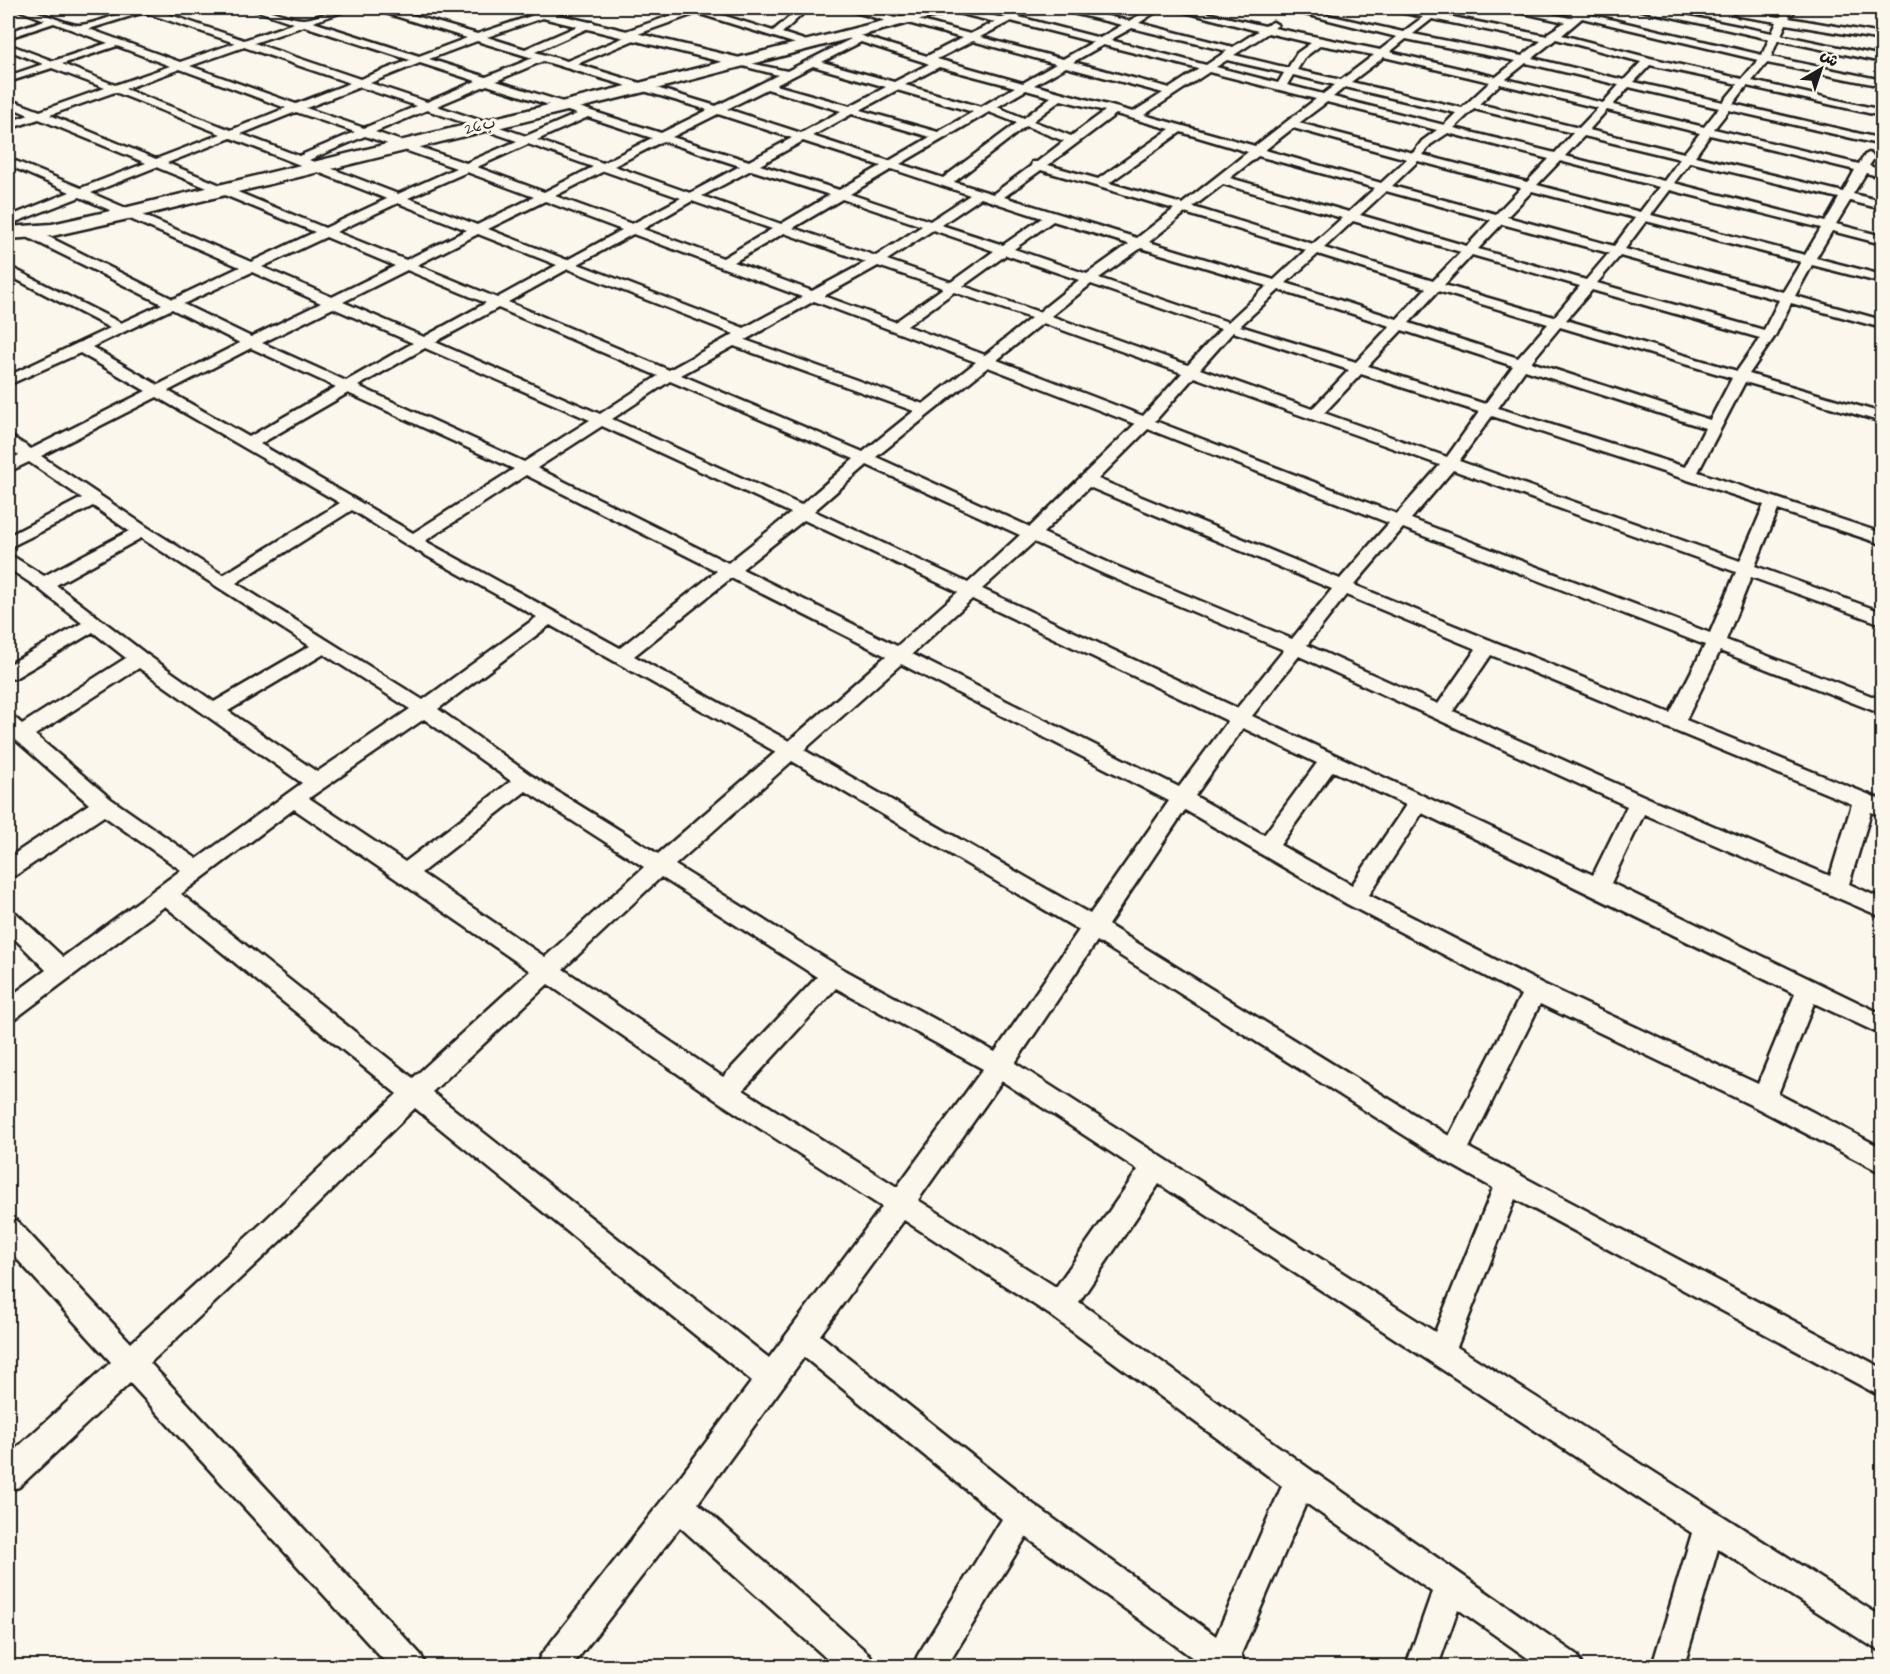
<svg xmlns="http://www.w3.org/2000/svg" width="1890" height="1674" font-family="'Architects Daughter','Playpen Sans Arabic',sans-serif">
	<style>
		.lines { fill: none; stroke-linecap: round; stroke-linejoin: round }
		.minor-casing { stroke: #1c1c1c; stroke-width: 5 }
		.tertiary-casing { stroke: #1c1c1c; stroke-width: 5 }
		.trunk-casing { stroke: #1c1c1c; stroke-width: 5 }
		.minor { fill: #fbf7ec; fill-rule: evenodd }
		.tertiary { fill: #fbf7ec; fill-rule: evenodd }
		.trunk { fill: #fbf7ec; fill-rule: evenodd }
		.labels { text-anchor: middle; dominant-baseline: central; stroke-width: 6; stroke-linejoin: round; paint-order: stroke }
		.far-street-label { font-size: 15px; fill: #1c1c1c; stroke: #fbf7ec }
	</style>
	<rect width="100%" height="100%" fill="#fbf7ec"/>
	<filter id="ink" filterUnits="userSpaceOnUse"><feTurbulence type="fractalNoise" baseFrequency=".0167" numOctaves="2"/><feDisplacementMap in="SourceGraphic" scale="12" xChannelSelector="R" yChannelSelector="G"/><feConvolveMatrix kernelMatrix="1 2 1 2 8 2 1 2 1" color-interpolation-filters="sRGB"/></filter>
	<g filter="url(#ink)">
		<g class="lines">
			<g class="minor-casing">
				<g id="minor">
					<path d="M18 8C38 8 68 27 81 25 105 22 126 8 150 8L244 40 294 23 255 10 254 8C271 8 291 20 304 19 320 18 333 8 349 8L348 10 313 22 419 56 467 38 376 10 375 8H388L477 34 555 8H567L566 10 487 37 525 49 587 22H593V26L535 52 567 61 625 37 622 34 623 32 687 10 685 8H707L706 10 773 31 800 8H809L782 33 810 42 811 44 806 47 697 13 638 34 640 36 639 38 577 64 716 106 778 75 735 64V60L787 71 851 39 841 36V32L845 31 927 56 962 38 901 21 896 24 849 10 848 8H861L898 19 903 16 970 34 995 22 945 10 944 8H958L1003 18 1023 8H1033L1019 17 1100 38 1122 25 1060 10 1059 8H1073L1129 21 1152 8H1162L1139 23 1233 47 1258 31 1170 8H1185L1265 26 1273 22 1278 25 1274 28 1380 50 1397 37 1281 8H1296L1403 32 1423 17 1391 10 1390 8H1406L1429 12 1435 8H1444L1438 14 1547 36 1548 33 1565 22 1509 10 1508 8H1523L1570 18 1573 16 1547 8H1562L1579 11 1584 8H1593L1588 14 1762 55 1769 39 1632 8H1649L1772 33 1777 22 1739 16 1734 13 1739 10 1780 17 1788 8H1797L1789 18 1882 34V40L1786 24 1781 35 1882 56V62L1778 40 1771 57 1882 80V86L1767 63 1752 81 1882 110V116L1747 86 1733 104 1882 139V145L1729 110 1714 129 1859 164 1865 155 1869 153 1875 157 1869 166 1882 170V177L1866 173 1853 194 1882 201V209L1850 201 1836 224 1882 236V244L1832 231 1816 258 1882 275V283L1812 265 1795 296 1882 320V328L1791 303 1775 336 1749 374 1882 413V422L1745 382 1698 472 1882 533V544L1778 510 1755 566 1882 612V624L1751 577 1726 640 1882 700V714L1720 651 1686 720 1882 800V816L1871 812 1849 884 1882 899V917L1644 814 1611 883 1882 1014V1035L1814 1003 1778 1094 1882 1148V1173L1755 1107 1540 1004 1469 1148 1882 1368V1397L1515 1199 1457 1347 1882 1617V1651L1871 1646 1718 1549 1684 1666H1652L1692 1533 1159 1184 1079 1302 1311 1470 1577 1655 1582 1666H1539L1458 1609 1438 1666H1406L1432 1592 1306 1503 1241 1654 1246 1666H1204L1026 1537 947 1666H913L918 1655 1002 1519 804 1357 698 1503 870 1655 875 1666H835L680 1527 572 1666H536L541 1655 667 1494 752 1381 415 1108 279 1242 150 1363 421 1655 426 1666H389L130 1383 19 1487 8 1491V1456L111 1362 8 1249V1217L17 1221 131 1343 261 1224 397 1094 165 906 16 1018 8 1021V998L46 970 8 932V910L16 913 63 957 181 870 104 816 16 875 8 877V858L89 804 8 733V716L15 718 22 724 126 658 93 632 15 678 8 679V665L82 623 38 588 8 568V556L14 557 44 576 129 531 93 506 8 548V536L82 498 29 462 8 472V461L19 455 8 448V436L14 438 31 449 146 391 80 353 8 385V376L110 328 8 275V266L121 323 162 304 25 236 24 233 25 230H35L173 299 240 267 80 197 8 225V217L70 192 8 165V158L81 188 146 163 39 119 8 129V122L29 115 8 106V99L40 111 105 88 52 68 8 82V76L43 64 8 50V44L53 61 108 43 54 23 8 38V32L45 20 19 10ZM144 12 235 43 180 62 89 29ZM1582 18 1758 60 1742 79 1650 58 1562 35ZM1432 19 1541 41 1522 56 1413 34ZM1011 21 1093 42 1063 59 980 37ZM304 26 410 60 360 79 254 43ZM1132 28 1227 51 1206 65 1110 40ZM1268 33 1311 43 1297 53 1288 68 1234 55ZM1406 39 1516 61 1496 77 1390 52ZM1556 39 1641 62 1624 80 1532 58ZM477 41 533 58 486 77 429 59ZM973 41 1056 64 1023 83 937 59ZM861 42 924 62 929 64 894 82 822 62ZM1103 45 1199 69 1170 88 1073 62ZM1321 45 1374 55 1341 80 1297 70 1305 57ZM117 46 170 66 115 85 62 64ZM244 47 350 83 296 104 190 66ZM1384 57 1490 82 1462 108 1351 82ZM1227 60 1284 73 1278 83 1216 67ZM543 61 563 67 708 110 661 133 496 81ZM420 63 476 81 427 102 370 83ZM1526 63 1619 85 1603 103 1506 79ZM1650 65 1738 84 1723 102 1634 82ZM813 66 886 87 850 106 776 85ZM939 67 1015 87 981 107 905 85ZM1066 67 1163 93 1133 112 1034 85ZM180 69 286 108 231 130 125 89ZM1209 72 1316 99 1255 146 1144 115ZM1293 75 1335 85 1323 94 1287 85ZM1500 84 1598 108 1579 128 1479 104ZM487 85 577 114 526 136 437 106ZM360 87 417 106 364 128 306 108ZM1345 87 1456 113 1444 125 1333 97ZM1629 87 1719 108 1704 127 1613 105ZM767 89 841 111 801 133 727 109ZM897 90 973 112 938 132 860 110ZM1026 90 1051 97 1024 118 997 107ZM115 92 221 134 156 159 50 115ZM1061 100 1105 111 1071 136 1033 121ZM1327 102 1437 130 1422 141 1413 153 1299 123ZM1474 109 1573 133 1555 153 1454 128ZM427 110 517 141 466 163 375 132ZM1607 110 1700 133 1684 153 1589 130ZM296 112 355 132 299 156 241 134ZM989 112 1017 123 943 178 900 164ZM718 114 792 138 749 161 672 137ZM852 114 930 137 889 161 812 136ZM1116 114 1170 129 1098 179 1048 165ZM588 117 652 138 603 163 537 140ZM1026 126 1064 141 1037 162H1032L1031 166 993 194 954 182ZM1293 128 1407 159 1381 183 1265 150ZM1181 132 1248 152 1182 204 1109 183ZM1448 133 1549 159 1527 182 1423 155 1430 145ZM1710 135 1855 170 1843 192 1695 156ZM365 136 456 168 398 194 309 160ZM1584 136 1680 159 1664 181 1565 156ZM231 138 387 199 325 228 167 163ZM663 141 740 166 690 193 614 166ZM803 141 881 166 839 190 760 165ZM528 144 593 167 544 192 477 167ZM1258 156 1375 188 1349 212 1230 178ZM1418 161 1521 188 1496 214 1392 186ZM1560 161 1659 187 1640 212 1537 185ZM1690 162 1839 198 1825 222 1674 183ZM156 167 315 232 251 262 91 193ZM892 169 970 195 930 221 850 194ZM751 170 830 195 781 224 702 196ZM1041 170 1174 209 1137 238 1004 197ZM604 171 681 198 632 224 555 196ZM467 172 534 197 477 225 408 198ZM1223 184 1342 218 1313 244 1193 207ZM1670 190 1821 228 1805 255 1651 215ZM1386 191 1491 220 1467 246 1360 215ZM1532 191 1635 218 1614 246 1507 217ZM981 198 1036 216 1042 218 1003 245 941 225ZM842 199 922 226 876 256 793 228ZM545 201 622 230 567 260 488 229ZM692 201 772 229 723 258 643 229ZM398 203 467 230 406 260 336 232ZM1185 213 1306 250 1274 280 1149 242ZM1053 221 1129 244 1087 274 1014 249ZM1353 221 1461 252 1433 281 1324 248ZM1646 221 1801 262 1783 292 1625 249ZM1502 224 1609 253 1586 280 1478 249ZM933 230 994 251 951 282 887 260ZM784 233 866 262 812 291 734 262ZM478 234 557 265 497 298 417 265ZM633 234 802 297 744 328 578 264ZM326 237 395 266 332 297 262 267ZM1141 248 1267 286 1228 322 1099 278ZM1318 254 1426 288 1397 319 1286 283ZM1006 255 1079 280 1039 312 963 286ZM1472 255 1580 286 1554 317 1444 285ZM1620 256 1779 300 1764 330 1597 283ZM878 266 943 288 895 322 824 296ZM568 269 734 334 669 370 508 302ZM407 270 486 303 424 337 343 302ZM252 272 321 303 251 337 183 304ZM1091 284 1221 329 1188 365 1051 316ZM1279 290 1390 326 1356 362 1240 326ZM1592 290 1760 338 1737 371 1566 320ZM1438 291 1548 324 1518 358 1409 323ZM954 292 1031 318 985 355 907 326ZM814 301 976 362 923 404 745 340ZM333 308 413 343 346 381 262 343ZM498 308 658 376 600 414 435 342ZM172 309 240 343 158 385 92 347ZM1043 323 1182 373 1143 416 997 360ZM1560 327 1732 378 1710 420 1531 362ZM1402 330 1513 366 1485 404 1368 366ZM1233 332 1349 370 1312 409 1200 369ZM734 346 914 411 863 452 681 375ZM251 348 336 387 249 437 168 391ZM425 348 590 420 524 462 358 386ZM988 367 1135 424 1030 527 876 457ZM1525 370 1705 428 1685 467 1498 408ZM1361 374 1479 412 1447 457 1324 413ZM1194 377 1440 465 1397 514 1155 421ZM670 381 854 459 801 505 612 419ZM348 393 514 469 413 533 260 444ZM157 397 340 503 223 575 147 527 41 456ZM1492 416 1764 505 1740 561 1459 461ZM602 426 791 513 728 563 537 468ZM1148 429 1389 523 1340 579 1098 479ZM867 465 1020 535 968 583 814 511ZM1453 470 1736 572 1710 633 1411 519ZM526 475 717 571 620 648 425 541ZM1089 487 1332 589 1292 639 1116 566 1043 533ZM352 510 407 545 537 617 423 700 236 583ZM804 520 958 592 897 646 742 569ZM1403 528 1705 645 1670 713 1354 585ZM141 538 310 646 214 702 146 654 56 585ZM1034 542 1104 574 1284 650 1237 708 982 589ZM731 578 886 656 789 741 634 656ZM1346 595 1476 649 1438 704 1307 645ZM972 599 1228 721 1179 787 912 654ZM550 625 776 752 658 854 532 776 438 709ZM324 654 410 709 317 772 228 711ZM1491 655 1852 804 1830 876 1646 797 1453 711ZM1299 656 1627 806 1593 875 1252 716ZM901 664 1169 801 1090 914 804 750ZM139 668 302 783 197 859 111 799 35 735ZM424 719 511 781 405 862 309 798ZM1243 728 1317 763 1264 835 1195 796ZM792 761 1079 930 995 1052 841 968 675 865ZM1333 771 1406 805 1352 885 1280 845ZM526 791 644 867 545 957 421 873ZM294 809 530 971 413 1078 181 894ZM1185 810 1347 904 1521 995 1449 1136 1108 925ZM1422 813 1795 994 1758 1084 1543 984 1369 895ZM661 877 817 977 723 1077 563 969ZM1097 941 1445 1161 1493 1188 1435 1332 1015 1063ZM548 984 716 1100 882 1207 769 1358 432 1092ZM836 988 983 1069 897 1187 743 1090ZM1002 1081 1138 1170 1056 1287 918 1200ZM904 1220 1050 1315 1282 1486 1216 1636 1033 1504 820 1335Z"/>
					<path d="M1857 8H1882V14Z"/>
				</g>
			</g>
			<g class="tertiary-casing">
				<path id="tertiary" d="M512 8H531L744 59 746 62 739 66 514 11Z"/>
			</g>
			<g class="trunk-casing">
				<path id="trunk" d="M934 8H958L955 11 648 91 128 219 52 236 8 239V227L52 224 128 207 639 83Z"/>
			</g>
			<use href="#minor" class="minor"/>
			<use href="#tertiary" class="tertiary"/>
			<use href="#trunk" class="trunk"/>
		</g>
	</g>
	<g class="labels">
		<g class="far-street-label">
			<text transform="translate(480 126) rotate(-14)">26ب</text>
		</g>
	</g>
	<rect width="1890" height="1674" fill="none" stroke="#fbf7ec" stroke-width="30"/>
	<rect x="15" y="15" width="1860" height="1644" fill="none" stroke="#1c1c1c" stroke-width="2" filter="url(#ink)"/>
	<g transform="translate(1821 69) rotate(39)" stroke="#fbf7ec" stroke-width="4.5" paint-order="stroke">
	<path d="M0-4.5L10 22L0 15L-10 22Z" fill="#1c1c1c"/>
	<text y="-9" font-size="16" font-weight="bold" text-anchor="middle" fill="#1c1c1c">ش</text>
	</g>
</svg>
